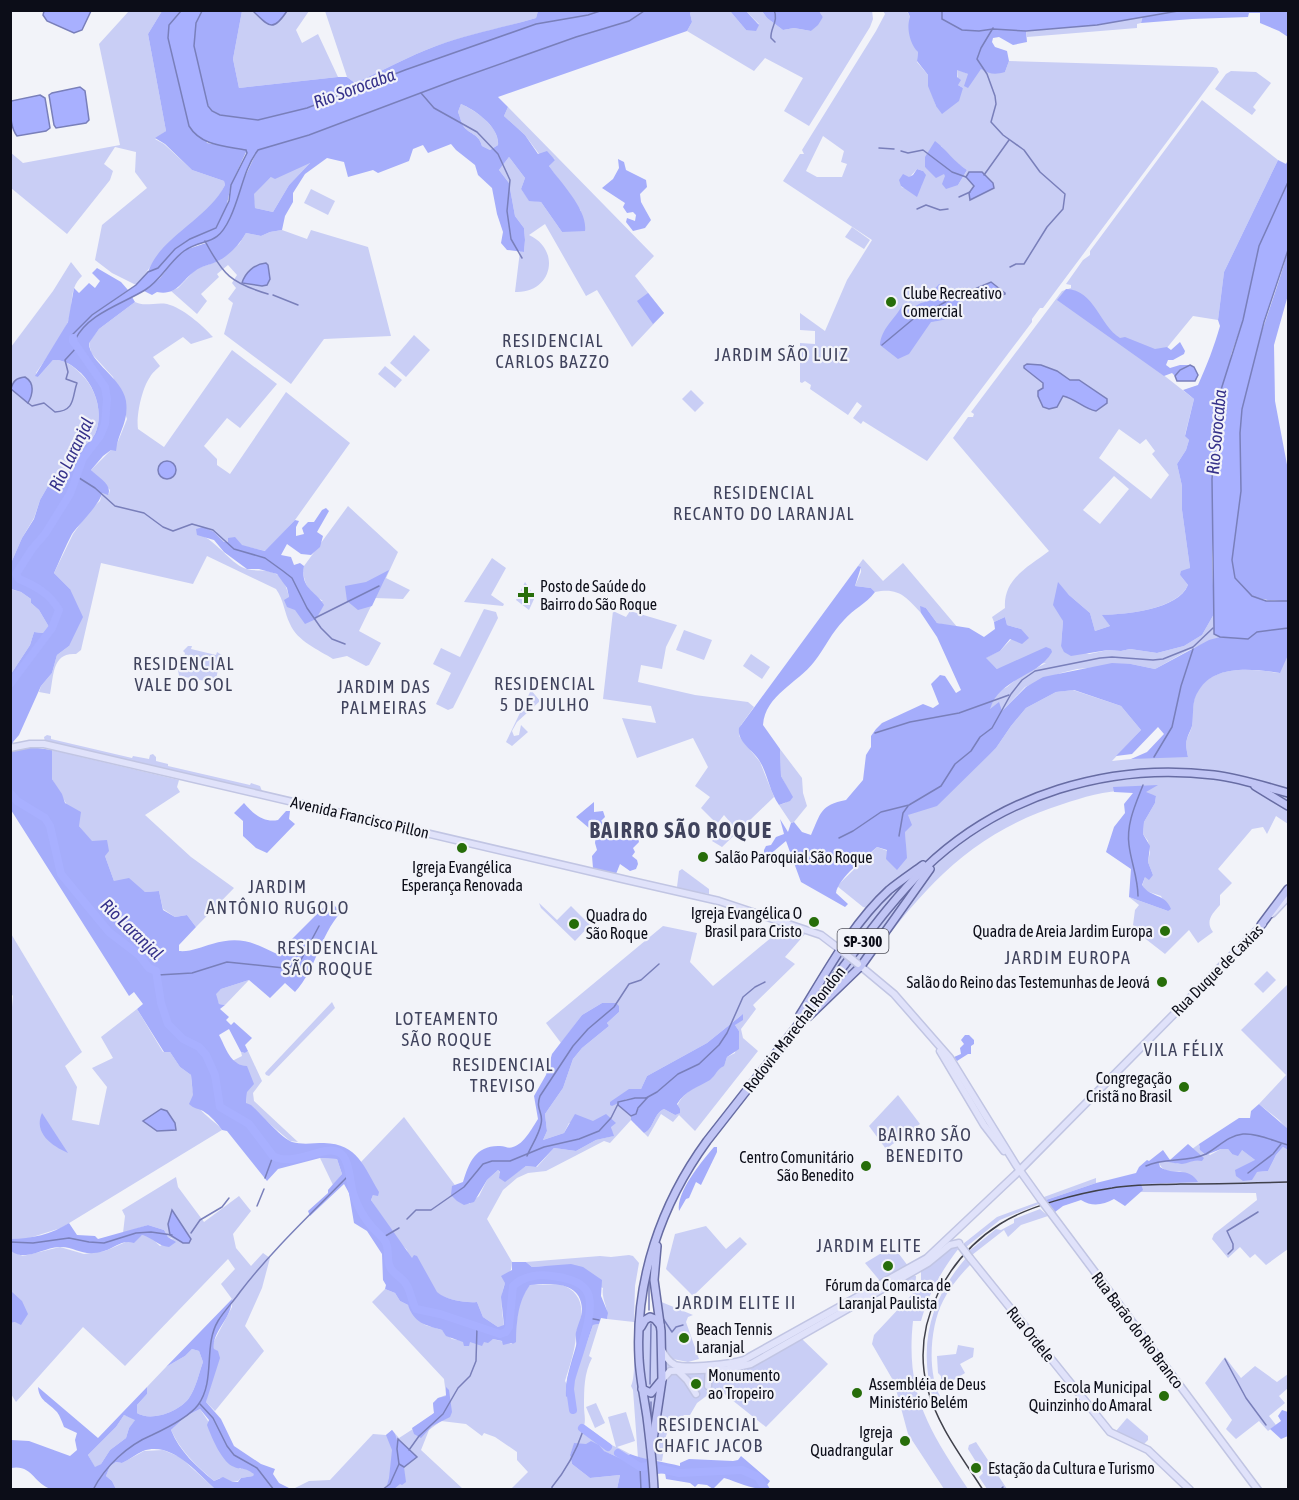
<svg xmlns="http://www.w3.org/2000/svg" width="1299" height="1500" font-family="'Asap Condensed',sans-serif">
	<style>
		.green { fill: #c9cef5; fill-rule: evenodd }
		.forest { fill: #a5adfb; fill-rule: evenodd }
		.water { fill: #a8b0ff; stroke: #797fba; stroke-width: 1.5 }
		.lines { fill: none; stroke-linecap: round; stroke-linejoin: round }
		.stream { stroke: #797fba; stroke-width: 1.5 }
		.river { stroke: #a8b0ff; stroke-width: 8 }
		.secondary-casing { stroke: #c1c5e3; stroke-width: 9 }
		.primary-casing { stroke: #676ca3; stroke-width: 10 }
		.secondary { stroke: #e0e2fa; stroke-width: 6 }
		.primary { stroke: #c1c5f5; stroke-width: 7 }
		.rail { stroke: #40414b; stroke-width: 1.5 }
		.secondary-bridge-casing { stroke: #c1c5e3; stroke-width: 9; stroke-linecap: butt }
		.secondary-bridge { stroke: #e0e2fa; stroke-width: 6 }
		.poi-dot { fill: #276d0a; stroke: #f2f3f9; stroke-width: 2 }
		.labels { text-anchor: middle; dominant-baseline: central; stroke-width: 4.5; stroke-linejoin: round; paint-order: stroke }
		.shield { fill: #f2f3f9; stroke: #51525c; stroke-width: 1.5 }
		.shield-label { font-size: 15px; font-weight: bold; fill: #0c0d18 }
		.poi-label { font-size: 16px; fill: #0c0d18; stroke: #f2f3f9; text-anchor: start }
		.street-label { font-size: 16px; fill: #0c0d18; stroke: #f2f3f9 }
		.water-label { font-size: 18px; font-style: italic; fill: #35318a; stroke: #f2f3f9 }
		.neighbourhood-label { font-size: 18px; letter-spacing: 1.5px; fill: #40435d; stroke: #f2f3f9 }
		.district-label { font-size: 22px; font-weight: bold; letter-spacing: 1.5px; fill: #40435d; stroke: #f2f3f9 }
	</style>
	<rect width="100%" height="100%" fill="#f2f3f9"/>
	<g class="green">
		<path d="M872 10 873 19 870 27 809 126 784 111 803 78 765 58 754 71 687 31 692 22 690 13 692 11H730L746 30 759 24 746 11H762L767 18 783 30 794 28 811 31 823 17 819 11Z"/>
		<path d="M129 11H162L148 34 166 131 155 139 164 144 192 170 224 181 225 185C213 211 187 225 167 245 155 258 148 272 136 285L112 273 95 260 102 225 147 188 135 172 136 152 115 147 104 164 113 171 110 180 67 234 11 188 10 152 23 163 120 145 99 44Z"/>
		<path d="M242 11H253L257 15H284L287 11H309L296 30 302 43 318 34 338 77 239 88 233 59Z"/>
		<path d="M325 11H538L536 18C503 28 469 34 436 46 409 56 382 71 355 83L347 77Z"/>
		<path d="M883 11H907L910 17 918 52 917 62 928 75 929 86 936 106 963 88 958 85 957 69 968 74 981 69 1005 72 1009 61 1213 67 1217 68 1219 72 1043 308H1040L1032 319V322L927 461 863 421 861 424 853 418 862 406 857 402 848 415 810 389 811 385 805 381 802 383 800 382V343L815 344V331L800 330V313L825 331 847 280 872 240 783 181 800 154H804L802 150 876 31 885 14ZM823 136 844 151 841 162 847 164 842 177H817L806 171ZM941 146C948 155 957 164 967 170L958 185 944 173 925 167 926 159ZM917 169 923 171 921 187 905 188 901 187Z"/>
		<path d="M1143 15 1141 23 1137 24V28L1027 37 1026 31 1097 25Z"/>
		<path d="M1231 71 1256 72 1271 83 1253 107 1256 110 1252 115 1215 89 1226 74Z"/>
		<path d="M1202 100 1278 160 1224 272 1218 320 1193 316 1152 366 1194 399 1185 435 1189 440 1186 450 1177 464 1182 486V510L1190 568 1180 575 1188 585C1177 610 1126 614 1103 615L1110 626 1095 631 1090 613 1069 595 1058 583 1063 621 1061 646 1089 654 1108 650 1121 651 1130 649 1157 653 1184 646 1202 635 1214 614V634L1220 637 1189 650 1155 669 1131 664 1077 669 1061 673 1025 687 1002 711 988 710 999 691 1007 687 1019 677 1046 663 997 669 985 658 1000 651 1021 629 1007 625 1005 617 994 622 992 617 1005 608C1003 579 1028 567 1049 551L953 438 968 417H973L974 414 971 412 1062 291 1071 288V285L1066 284 1083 260 1090 255V251ZM1119 429 1140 444 1146 439 1155 451 1152 454 1169 475 1151 499 1099 458ZM1114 476 1129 489 1100 524 1083 510Z"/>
		<path d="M461 104C475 110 500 127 498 145L490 150 482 146C479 134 471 135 464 127 461 123 460 116 458 112Z"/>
		<path d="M508 107 654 256 635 276 664 313 632 347 597 290 586 296 545 224 529 235C562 250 552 294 515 292L520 251 524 252 525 240 524 228 515 216 509 183 499 170 509 157 525 178 521 189 529 200 541 202 562 232 581 211 549 166 555 159 539 154 525 135 504 116Z"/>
		<path d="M311 162 289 185 273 212 255 208 253 194 271 177Z"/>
		<path d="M311 189 335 201 328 215 304 203Z"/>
		<path d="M852 227 870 240 864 249 845 237Z"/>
		<path d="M282 230 307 239 311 230 368 247 391 336 324 339 291 384 224 334 233 303 228 299 236 288 232 283 237 275 228 265 217 274 219 277 201 294 207 301 197 314 171 291 178 288 196 269 218 261 239 244 246 233 261 236 270 232Z"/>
		<path d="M71 262 82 276C67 290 75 308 67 324 58 342 47 357 36 373L38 377 53 360C65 359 73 366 81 374 96 388 104 414 95 434 91 442 81 447 76 455 71 464 68 475 62 485L52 479 40 500 34 518 22 538 11 563V347L53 291Z"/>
		<path d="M135 302C144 307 156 302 167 304 183 308 202 325 213 337L191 344 183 337 153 357 160 366C157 369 152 373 150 377 142 388 136 416 138 429L164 447 232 350 277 384 240 428 227 418 204 446 217 459V465L230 474 286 392 350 443 295 520 266 551 224 542 214 532 203 536C218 543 233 566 247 569 258 572 270 568 279 576 285 582 287 589 289 597L323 601C310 594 301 581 304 566L348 506 398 552 386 578 410 590 403 599 375 598 359 631 381 643 369 665 366 666 347 656 333 659C319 650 297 641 290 624 284 612 284 600 276 589L207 556 193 584 101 563 81 650 76 654C52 652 54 675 50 694L39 692 41 686 52 673 57 655 69 646 70 589 54 573 73 534 91 509 100 501 102 493 109 494 110 490 91 470 117 444 127 419 113 377 91 353 89 342 99 329Z"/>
		<path d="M414 335 430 350 406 377 390 363Z"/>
		<path d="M385 366 402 380 395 388 378 374Z"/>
		<path d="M691 390 704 403 695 412 682 399Z"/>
		<path d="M492 558 506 568 491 595 504 604 503 606 464 602Z"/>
		<path d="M863 559 883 581 903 563 958 628 937 623 926 608 921 607V613C906 597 899 587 875 592L871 588 855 586 861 572V568L858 566Z"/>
		<path d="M525 582 535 597 529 610 516 600Z"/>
		<path d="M10 589 21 592 31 599V603L39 610 49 627 43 633 34 632 30 645 11 674Z"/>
		<path d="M484 609 496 612 498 618 453 708 448 710 436 704 451 673 433 664 441 648 460 657Z"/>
		<path d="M613 611 626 617 630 611 677 625 666 647 662 669 641 665 638 682 695 695 748 702 754 707 741 725 739 736 760 762 774 797 722 847 712 841 730 822 724 815 717 824 701 808 710 797 695 786 708 767 693 738 637 758 622 718 656 723 651 706 603 699Z"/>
		<path d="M684 630 712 640 704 660 676 650Z"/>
		<path d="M188 646H192L191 649 216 655 217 652 223 656V661H220L216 679 218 680 216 686H209L210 682 185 677 184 680 179 676 178 670 181 671 185 653 183 651Z"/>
		<path d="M751 654 770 667 762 679 743 666Z"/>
		<path d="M1287 655H1288V824L1276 816 1267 834 1263 827 1252 829 1218 869 1232 883 1220 895V905C1212 914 1205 921 1213 932L1198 943 1189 930 1165 954 1138 933 1140 930 1133 925 1135 910 1139 905 1129 897 1168 911 1161 896 1146 891 1142 886 1145 877 1153 875 1148 862 1150 852 1148 841 1143 834 1144 822 1155 803 1156 796C1152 796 1147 793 1143 792 1118 787 1087 796 1063 804 968 834 923 889 866 965L864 963 933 868 925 861 895 883 867 908 863 907 837 886 877 847 906 858 905 832 908 815 969 772 996 748 1011 726 1026 708 1056 692 1073 690 1121 706 1141 730 1112 761 1149 757H1188C1187 751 1185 744 1187 739 1188 735 1191 731 1192 726 1194 714 1191 702 1198 690 1215 664 1253 669 1279 673Z"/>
		<path d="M531 690 540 701 517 722 512 731 514 736 519 735 521 725 528 732 512 746 506 742Z"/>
		<path d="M47 735 51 736V739L132 758 133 756 149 759 150 755 153 754 156 757V761L168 764V766L250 785 251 783 260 786 262 791 45 742 44 737Z"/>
		<path d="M780 749 802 778 803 793 807 806 794 822 791 823 779 805 785 803 792 797 781 776Z"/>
		<path d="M52 750 179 780 177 787 180 792 145 815 191 857 234 888 196 927 187 915 175 917 163 909 159 891 145 892 114 881 105 856 107 841 92 842 79 826 52 779Z"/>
		<path d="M682 869 709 889V894L679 889 677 887 679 871Z"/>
		<path d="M907 879 908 880 817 992C843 951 868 910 907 879Z"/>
		<path d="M916 882 857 967 817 1007 891 911Z"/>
		<path d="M539 903 557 920 571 906 590 925 575 941 541 908Z"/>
		<path d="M663 926 697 933 690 962 713 986 784 927 805 934 785 957 795 964 753 1005 756 1009 741 1029 743 1038 758 1051 695 1131 679 1115 673 1122 661 1114 648 1137 644 1133C654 1129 653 1114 664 1109L675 1115C679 1087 703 1089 719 1069 723 1064 725 1064 727 1057L735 1053 739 1031 735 1025 743 1014 707 1043 647 1076 641 1089 618 1102 631 1116V1120L610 1143 604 1141 546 1171 528 1173 517 1178 503 1190 487 1219 512 1262C512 1272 507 1277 504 1286 500 1299 502 1312 504 1326L498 1327 483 1317 477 1302C465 1303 446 1300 436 1292L408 1255 407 1250 397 1239 371 1200 373 1195 361 1162 404 1117 469 1204 479 1196 487 1180 498 1170 505 1181 526 1166 537 1167 554 1148 576 1151 596 1140 613 1136 611 1127 593 1121 569 1123 564 1133 543 1140 547 1131 545 1114 563 1088 573 1059 582 1048 609 1026 607 1023 619 1012 602 1003 582 1015 561 1043 546 1023Z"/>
		<path d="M10 932 82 1052 65 1066 77 1087 72 1120 99 1125 107 1087 92 1068 113 1058 101 1037 137 1009 163 1052H170L180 1067 191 1075C192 1087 193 1099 200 1109 205 1116 216 1122 222 1130L61 1228 26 1239H11L10 1008 12 1007 13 996 10 992Z"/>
		<path d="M1267 971 1276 980 1263 993 1254 984Z"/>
		<path d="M249 980 225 1005 219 1004 215 994 221 989Z"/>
		<path d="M1288 984V1130L1279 1120 1259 1104 1286 1075 1241 1030Z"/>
		<path d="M332 1002 335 1008 269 1076 266 1075 265 1073Z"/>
		<path d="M248 1051 262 1081 253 1093 254 1101 298 1142 290 1141 246 1104 247 1092 243 1066 232 1061 242 1056 241 1052 245 1053Z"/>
		<path d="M898 1095 920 1124 886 1149 869 1126Z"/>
		<path d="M1199 1144V1147L1210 1155 1221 1149H1228L1232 1154 1241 1149 1255 1160 1257 1172 1268 1171 1276 1155 1283 1147 1288 1150V1249L1266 1265 1255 1254 1250 1258 1240 1247 1228 1258 1212 1239 1214 1234 1257 1200 1256 1193 1140 1192 1141 1184 1182 1171C1173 1172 1163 1173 1159 1163L1161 1161H1170L1178 1164 1197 1160 1192 1149Z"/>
		<path d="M320 1158 337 1159 342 1174 333 1185Z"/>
		<path d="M176 1177 178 1187 204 1222 239 1196 251 1211 233 1234 236 1248 251 1266 263 1253 270 1258 262 1288 245 1326 264 1351 215 1411 206 1402 214 1349 213 1343 232 1307V1299L221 1284 235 1269 228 1259 125 1366 83 1327 16 1402 11 1394 10 1323 15 1322 11 1293V1251L23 1256 60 1247 84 1254 105 1251 142 1235 150 1237 160 1246 173 1239 168 1237 164 1230 148 1225 123 1233 125 1216 122 1210Z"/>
		<path d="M1096 1178V1183L1046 1200 1044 1197Z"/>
		<path d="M1038 1202 1039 1204 1000 1220 966 1247 963 1244 997 1217Z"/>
		<path d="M1040 1209 1048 1216 1021 1225 1008 1237 1004 1230 972 1255 969 1251 996 1229 1001 1230 1014 1223V1219Z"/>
		<path d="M706 1226 726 1249 740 1237 747 1244 693 1296 666 1269 675 1234Z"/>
		<path d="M956 1245 959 1248C941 1271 929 1293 921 1321H913C905 1395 930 1431 968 1489H944L908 1434 894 1382 872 1344 874 1335 918 1288 921 1280V1270L951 1246Z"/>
		<path d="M893 1246 908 1266 880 1281 865 1263Z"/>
		<path d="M629 1255 633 1256 639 1263 635 1286 634 1321 662 1319 659 1301 693 1315 688 1317 686 1322 699 1359 688 1362 673 1359 672 1361 666 1350 663 1355 682 1369 669 1368 663 1373 731 1372C757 1367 779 1352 802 1339L828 1364 766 1427 717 1388 697 1403 690 1415H684L679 1420 673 1418 666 1436 662 1461 638 1458 633 1390 631 1386C636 1378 634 1336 634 1322L607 1319C609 1308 601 1299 603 1288L545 1266 532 1267 526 1262 600 1256 611 1257Z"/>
		<path d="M966 1258 971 1264C960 1275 950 1287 943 1301 930 1326 927 1372 940 1396L933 1399C918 1346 930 1299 966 1258Z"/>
		<path d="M913 1275 916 1276C916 1293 902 1292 888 1292L886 1291Z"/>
		<path d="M560 1284C580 1291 585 1306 579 1326 577 1330 576 1330 576 1335 575 1351 570 1365 565 1381L572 1393 575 1376 593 1325 599 1324 589 1356 592 1358C584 1373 584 1389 584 1406 584 1414 586 1419 584 1426 597 1432 604 1442 616 1447L608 1417 626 1412 635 1441 617 1447 630 1454 625 1460 603 1451 599 1445 574 1444 570 1455 572 1464 590 1478 620 1475 617 1489H511L528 1472 517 1460V1452L495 1437 484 1433 482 1436 466 1424 441 1421 429 1430 421 1450 463 1489 291 1490 309 1481 330 1480 373 1434 386 1435 392 1430 399 1438 427 1420 434 1413 433 1403 438 1398 446 1395 444 1379 372 1302 385 1289 395 1293 400 1301 408 1305 425 1325 442 1330 452 1339 470 1342H484L493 1339 513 1344 516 1341C517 1319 516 1303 530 1285Z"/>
		<path d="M958 1345 974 1348 973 1357 960 1364 965 1373 942 1387 941 1376 938 1373 937 1356 956 1354Z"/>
		<path d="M192 1349 199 1351 203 1362C199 1373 196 1388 189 1398 179 1412 151 1422 137 1413V1405L147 1394V1387L166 1367 185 1356Z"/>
		<path d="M1225 1357 1241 1378 1255 1366 1277 1382 1288 1374V1388L1279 1396 1285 1403 1269 1416 1276 1425 1268 1431 1259 1421 1236 1439 1226 1429 1232 1420 1205 1383Z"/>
		<path d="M596 1403 605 1423 595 1428 586 1407Z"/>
		<path d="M200 1409 240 1469 246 1468 255 1474 253 1476 241 1478 238 1481 233 1482 220 1478 214 1481C196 1465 181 1452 171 1430L186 1416Z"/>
		<path d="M124 1415 136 1419 129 1428 126 1438 110 1450 101 1464 95 1468 88 1455 116 1427Z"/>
		<path d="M1127 1418 1148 1436V1440L1144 1444 1116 1431Z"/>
		<path d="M976 1442 1007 1489H987L979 1477 983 1473 968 1449 969 1445Z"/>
		<path d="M163 1450 180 1457 215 1489H116L112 1481 106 1476 110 1466 116 1462 122 1463 144 1451Z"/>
	</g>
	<g class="forest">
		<path d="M907 10 942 11V19L979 31 993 29 1026 31 1027 42 1013 45 999 37 993 38 992 42 995 47 1007 51 1009 61 1005 72C995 75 989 74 981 69L968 88 964 86 968 74 957 70V77L961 80 958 85 963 88 959 101 942 114 936 106 928 86V75L917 61 918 52C910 44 906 28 910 17Z"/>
		<path d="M1178 10 1288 11V37L1279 31 1260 23V13H1249L1248 17 1192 19 1141 23 1143 15Z"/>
		<path d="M162 11H181L169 25 207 143 247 150 231 185 226 209 216 228 190 239 175 249 158 268 148 272C160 237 208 219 225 185L224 181 192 170 165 144 155 138 166 131 148 34Z"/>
		<path d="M202 11H242L233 59 239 88 338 77H347L355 83C382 71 409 56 436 46 469 34 502 28 536 18L538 11H600L307 108 258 120 220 115 212 111 206 102 194 46 196 23Z"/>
		<path d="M644 11H692L690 13 692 22 687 31 498 97 508 107 504 116 525 135 538 154 547 151 555 160 549 166C561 183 588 210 585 231L562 232 541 202 529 201 521 189 525 178 509 157 499 170 509 183 515 216 524 228 525 240 524 252 507 250 501 243 503 232 497 214 492 188 478 175 475 165 456 150 451 144 428 153 423 145 413 149 409 161 378 173 373 170 348 177 344 162 327 158 305 174 293 193V202L285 216 282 230 270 232 261 236 246 233C239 245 229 256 216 262 210 265 201 266 195 271 181 281 177 296 157 292L152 295 144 291 160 278 174 260 185 250 206 243 230 218 242 183 258 149 309 135 455 80 576 37 629 21ZM461 104C475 110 500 127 498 145L490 150 482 146C479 134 471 135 464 127 461 123 460 116 458 112ZM310 163 289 185 273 212 255 208 254 194 271 177 275 179Z"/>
		<path d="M730 11H746L759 25 756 31 746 30Z"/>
		<path d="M762 11H819L823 17 818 25 811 31 794 28 783 30 767 18Z"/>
		<path d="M935 141C947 150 954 162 967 170L958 185 946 189 942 184 945 176 944 174 936 178 925 167V157Z"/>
		<path d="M618 159 624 162 626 170 646 180 647 187 640 194 641 202 651 220 645 228 633 231 626 222 627 218 635 221 636 215 633 212 627 213 623 207 625 203 602 188 613 179 619 168Z"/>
		<path d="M1278 160 1286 164 1288 160V182L1264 236 1243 320 1231 355 1213 519 1212 558 1214 614 1202 635 1184 646 1157 653 1130 649 1121 651 1108 650 1071 656 1064 652 1061 646 1063 621 1053 605 1058 582 1069 595 1090 613 1095 631 1110 626 1102 615C1126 614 1178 610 1188 585L1180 575 1181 571 1190 568 1182 510V486L1177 464 1186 450 1189 440 1185 436 1194 399 1183 390 1198 385C1207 365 1214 347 1220 326L1218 320 1224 272Z"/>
		<path d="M917 169 923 171 926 175 917 197 901 186 899 180 903 174 909 177 913 175Z"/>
		<path d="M1288 250V295L1274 345 1275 401 1288 470V601C1268 601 1245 600 1235 579 1233 574 1233 565 1232 560 1235 510 1235 457 1242 409 1250 354 1274 303 1288 250Z"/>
		<path d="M97 268 121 282 128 290 92 315 71 336 70 340 73 345C82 320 110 308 132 297L135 302 99 329 89 343C89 363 122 377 126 401 129 423 118 431 116 451L111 450 103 456 91 470C98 477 113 485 108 495L102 493C100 504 80 523 72 534 65 547 60 560 54 573L70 589 83 617 69 646 57 655 52 673 41 686 19 735 13 742 15 749 31 747 52 750V779L62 794 65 803 81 812 79 826 92 841 107 840 109 851 105 856 114 881 129 878 145 892 159 891 163 910 175 917 187 915 196 927 179 945V951C191 952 201 947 212 944 239 936 253 942 277 954L330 901 341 912C319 937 317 968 295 992L285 983 270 998 249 980 221 989 216 994 219 1004 225 1005 220 1009 229 1017 226 1020 231 1025 234 1022 252 1038 245 1045 248 1051 245 1053 241 1052 229 1029 219 1035C226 1048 230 1065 247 1066L254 1084 247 1092 246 1103 251 1105C261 1114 281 1138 292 1142 303 1145 313 1143 324 1143 358 1144 364 1167 379 1192L378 1196 373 1195 371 1200 412 1258 414 1255 417 1256 437 1292C446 1300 465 1303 477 1302L483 1317 498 1327 504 1325 501 1297 505 1283 501 1276 512 1270V1262H526L532 1267 571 1264 583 1267 602 1280 601 1296 608 1313 607 1319 601 1318 599 1324 593 1325 575 1376 571 1393 566 1397C565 1379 571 1364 576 1346 577 1341 575 1337 576 1332 578 1324 582 1317 582 1309 581 1281 551 1283 530 1285 517 1303 517 1321 516 1342L513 1344 511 1343 503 1345 502 1341 493 1339 488 1343 484 1342 482 1346 470 1342 469 1346H464L463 1342 446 1336 442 1330C425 1325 414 1323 408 1305L400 1301 395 1293 385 1289 386 1285 383 1280 382 1254 367 1231 354 1223 349 1193 344 1184 310 1216 308 1211 328 1193V1190L342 1174 337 1159 320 1158 278 1169 267 1181 227 1131 222 1130C217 1123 211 1116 203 1111 197 1108 194 1109 189 1104L193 1095 191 1075 180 1067 170 1052H164L137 1009 143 1004 134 992 129 996 11 810V674L30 645 34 632 43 633 49 627 39 610 31 603V599L21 592 11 589V563L22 538 34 519 40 500 52 479 63 484C68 475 71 464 76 455 81 447 91 442 95 434 104 414 96 388 81 373 73 366 65 359 53 360L38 377 35 376 68 322 74 288 79 293 89 283 95 288 100 281 92 273Z"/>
		<path d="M939 284 948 290H960L958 299 963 307C958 319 942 320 931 322L909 354 898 359 880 345C881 329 894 320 902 306L908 310 921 303 933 300 932 292Z"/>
		<path d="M1066 289C1095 290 1099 325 1120 338L1125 337 1155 349 1167 347 1171 350 1180 342 1185 351 1184 354 1173 360H1168L1166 365 1170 368 1180 365H1190L1180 370 1175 376 1172 373 1164 376 1057 300Z"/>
		<path d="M648 293 664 313 653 324 637 301Z"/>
		<path d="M326 508 329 511 317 532 323 536 320 547 311 555 301 554 287 544 281 555 291 557 294 565 300 563 304 566C300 589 316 591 324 605L316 619 305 624 295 610 287 607 284 600 289 597 287 588 277 574 259 569H247L224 552 214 540 197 535 196 529 203 527 214 532 224 542H228V538L235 537 242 545 265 551 295 520 299 521 296 527V536L304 534 302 528 308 522H314L322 510Z"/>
		<path d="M858 566 861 567 855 586 871 588 875 592C866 604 853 609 844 620 832 632 825 648 814 662 798 683 765 695 763 725L780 749 781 776 793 797 790 801 779 805C769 791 768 774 759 760 752 749 737 742 739 728Z"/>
		<path d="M389 570 372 606 358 610 347 601 345 586 366 582Z"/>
		<path d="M920 606 926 608 937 623 969 628 984 637 995 629 994 622 1005 617 1007 625 1021 629 1029 638 1022 644 1010 639 1000 651 986 658 997 669 1046 647 1051 649 1052 652C1037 678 1000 677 990 709L999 702 1002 711 1026 687 1043 677 1112 663 1131 664 1155 669 1209 640 1220 637 1247 639 1257 632 1288 628V655L1280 673C1253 669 1215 664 1199 690 1191 701 1194 714 1192 726 1191 730 1188 734 1187 739 1185 744 1187 751 1188 757L1131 759 1147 752 1164 734 1158 727 1132 754 1116 756 1141 730 1121 706 1074 690 1056 692 1026 708 1011 726 996 748 937 806 908 815 912 825 905 832 907 858 897 870 886 859 887 850 877 847C866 857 838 878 836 893L848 904 845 907 801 882 786 841 768 856 764 854V850L766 846 771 845 776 837 784 834 780 819 788 832 791 823 794 822 802 832 811 835C821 813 820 805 846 800L863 780 866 755 871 747V736L876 729 882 723 923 704 933 708 939 704 931 684 940 675 945 676 956 693 961 690 937 637 921 613Z"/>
		<path d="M1158 785 1146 792 1156 796 1155 803 1144 822 1143 834 1150 846 1148 862 1153 875 1149 880 1145 877 1142 885C1150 898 1165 893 1171 909L1168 911 1129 897 1131 869 1106 852 1114 827 1125 813 1124 804 1133 793 1114 792 1113 787Z"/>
		<path d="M594 802V812L603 811 605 817 601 821 612 829 622 831 625 828H631L632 835 638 838 639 842 633 848 635 852 632 856 637 860 638 864 636 869 630 871 620 864 616 874 593 868 592 856 597 850 595 843 596 834 576 817Z"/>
		<path d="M244 803C253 814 264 823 278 820L286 811H290L289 819 295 824 267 853 256 848 243 836V821L234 813Z"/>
		<path d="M602 1003H616L619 1006V1012L607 1023 609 1026 582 1048 573 1059 563 1088 545 1114 547 1131 543 1140 564 1133 575 1114 593 1121 606 1114 616 1123 611 1127 614 1136 596 1140 576 1151 554 1148 536 1167 526 1166 505 1182 499 1178 500 1172 498 1170 487 1180 474 1202 464 1205 457 1201 451 1195 452 1186 463 1182C469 1162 476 1145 500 1146 505 1146 508 1149 513 1147 524 1144 532 1128 538 1119L534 1096 546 1075 552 1054 582 1015Z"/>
		<path d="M743 1014V1020L735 1025 739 1031V1049L727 1057 724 1066C717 1069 716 1075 710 1080 698 1087 685 1091 677 1104L680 1109V1113L675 1115 664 1109C653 1114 654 1129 644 1133L631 1120V1116C637 1110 642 1107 642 1098L627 1099 612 1106 610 1105V1102L629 1089H641L647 1076 707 1043Z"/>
		<path d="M965 1035H969L974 1040V1044L971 1046V1054H968L957 1061 954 1057 961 1054 960 1048 964 1044 961 1040Z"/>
		<path d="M1259 1104 1288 1129V1150L1283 1147 1276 1155 1268 1171 1257 1172 1252 1180 1243 1181 1236 1176 1235 1170 1255 1160 1242 1150 1238 1156 1232 1154 1228 1149H1221L1206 1155 1200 1150 1199 1144 1239 1118H1250L1251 1111Z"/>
		<path d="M42 1113 68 1153C52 1146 33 1133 42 1113Z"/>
		<path d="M1188 1144 1204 1158 1202 1161C1194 1159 1189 1163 1182 1164 1175 1164 1168 1161 1161 1161L1159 1163 1160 1167C1173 1176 1189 1166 1198 1182L1141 1184 1143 1190 1125 1206 1114 1199C1103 1205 1092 1207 1081 1200L1063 1206 1055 1212 1046 1200 1096 1183 1136 1173 1139 1167 1147 1160 1149 1161 1163 1150 1170 1160Z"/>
		<path d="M714 1147H717V1152L701 1185 696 1182 689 1198 686 1199 679 1211C676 1192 702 1161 714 1147Z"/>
		<path d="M69 1223 77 1235 95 1236 98 1239 148 1225 164 1230 168 1237 176 1242 169 1247C158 1246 153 1238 142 1235L134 1243C122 1239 115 1248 104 1251 82 1258 76 1246 59 1247 42 1248 26 1262 11 1251V1239C31 1239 52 1234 69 1223Z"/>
		<path d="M12 1292 22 1301 28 1314 21 1325 15 1322 11 1323Z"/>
		<path d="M232 1299C232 1319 211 1332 214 1349L218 1351 220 1358 206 1402 221 1419 234 1446 261 1464 275 1469 273 1474 279 1483 291 1489H215C196 1472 172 1441 143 1451 136 1454 129 1460 122 1463L116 1462 110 1466 106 1476 112 1481 116 1489 106 1488 104 1490C92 1490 62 1493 51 1489 34 1484 32 1464 11 1468V1440L29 1441 70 1456 77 1450 75 1440 77 1433 64 1427C62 1422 60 1416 57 1412 49 1403 39 1401 38 1387L98 1438 147 1387V1394L137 1405V1413C151 1422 179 1412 189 1398 196 1388 199 1373 203 1362L199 1351 192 1349 185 1356 166 1367ZM200 1409 209 1420 207 1425C211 1436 221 1460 232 1466 242 1471 243 1466 254 1474L253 1476 241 1478 238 1482H233L223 1477 214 1481C196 1466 180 1452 171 1430L186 1416ZM124 1415 135 1420 129 1428 126 1438 110 1450 101 1464 95 1467 88 1455 116 1427Z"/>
		<path d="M446 1387 449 1390 452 1412 450 1417 432 1426 421 1438 414 1434 412 1428 434 1413 433 1403 438 1398 446 1396Z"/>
		<path d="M1282 1410 1288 1412V1436L1281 1439 1270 1429 1281 1421 1278 1416Z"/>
		<path d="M392 1430C400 1438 397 1452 399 1464L404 1467 406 1482 402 1485 400 1484 394 1489H386L389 1478 392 1450 386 1435Z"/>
		<path d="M591 1441 599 1445 604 1451 624 1460 630 1454C642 1459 665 1462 680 1466V1463L689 1459 733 1461 738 1460 741 1456 770 1481 764 1489C750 1489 738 1482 724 1478L713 1489 707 1485 698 1484 695 1487 690 1483 666 1479 665 1473 649 1475V1489H617L620 1475 590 1478 572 1464 570 1455 574 1443 586 1444Z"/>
	</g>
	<g class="water">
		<path d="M44 11V10L91 11 82 30 74 33 47 21 43 15Z"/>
		<path d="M181 11H202L196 23 194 46 208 106 212 111 220 115 258 120 307 108 405 70 536 24 588 15 600 11H644L629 21 576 37 455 80 309 135 258 150C243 170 241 195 230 218 216 248 205 237 184 251 169 262 161 280 145 290 122 304 87 314 75 340L77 347 71 343V336L92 315 136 285 148 272 158 268 175 249 190 239 216 228 229 201 231 185 247 153 246 150C225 146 201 146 189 126L168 38 169 25Z"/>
		<path d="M253 11H287C272 34 268 25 253 11Z"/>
		<path d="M942 11V10L1178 11 1097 25 1026 31 993 29 979 31 962 30 942 19Z"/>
		<path d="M80 87 85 91 89 120 86 123 56 128 54 125 49 95 52 93Z"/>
		<path d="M40 95 45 98 50 128 46 131 17 136C10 127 10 113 11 101Z"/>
		<path d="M969 172H982L993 183 994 188 970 200 969 193 974 186 966 177Z"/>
		<path d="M1288 182V250L1264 322 1242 409 1240 433 1241 491 1232 560 1235 578 1252 596 1266 601H1288V628L1257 632 1248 639 1220 637 1214 634V628L1212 479 1220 393 1243 320 1259 246Z"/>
		<path d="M266 263 268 265 270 279 267 285 262 286 242 283C245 273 254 264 266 263Z"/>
		<path d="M991 282 1005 293V294C996 298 986 297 978 291L977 288Z"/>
		<path d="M1027 364 1041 365 1057 371 1070 380H1079L1107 399V403L1096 411C1084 409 1076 399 1063 396L1057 407 1049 409 1043 407 1038 396V391L1043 388V383L1024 368V366Z"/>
		<path d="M1190 365 1194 367 1198 375 1195 381H1177L1175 376 1180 370Z"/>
		<path d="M25 377C35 383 33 394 28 403L11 389C13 381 16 378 25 377Z"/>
		<circle cx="167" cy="470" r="9"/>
		<path d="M635 1098H647L638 1108 636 1114 631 1116 618 1105V1102Z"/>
		<path d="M161 1109 167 1111 175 1123 176 1130 157 1131 143 1121Z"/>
		<path d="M172 1210 191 1239 189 1243H183L170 1235 168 1224Z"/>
		<path d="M398 1439 417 1457 404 1467 399 1464 397 1449Z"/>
	</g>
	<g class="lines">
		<g class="stream">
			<path d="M774 10C779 21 770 28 771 38L775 42"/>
			<path d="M993 28 981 48 977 59 987 74 995 96 996 104 991 122 1003 135 1024 150 1040 172 1065 194 1063 209 1047 227 1024 264H1016L1010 267"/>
			<path d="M421 93 434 108 477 132 498 154 510 180 507 211 511 239 522 258"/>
			<path d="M879 148 894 149"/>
			<path d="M901 151 908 153 923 150 952 172 966 177"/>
			<path d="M984 175 1009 140"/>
			<path d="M959 197 970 192"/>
			<path d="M917 209 926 205 940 210 948 209"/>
			<path d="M205 241C223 275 231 283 268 294"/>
			<path d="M273 295 298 305"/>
			<path d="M931 310 956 296 977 288"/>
			<path d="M882 345 918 315"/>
			<path d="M28 403 32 406 44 403 55 412C76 411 72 396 77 383L66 379 68 372 65 360 77 347"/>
			<path d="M76 476 95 488 115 506 144 513 163 527 173 531 192 524 213 530 234 549 265 558 283 571 292 578 307 608 321 628 332 639 345 644"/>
			<path d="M315 618 379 586"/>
			<path d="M875 733 910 722 959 713 1009 695"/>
			<path d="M1154 757 1172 727 1181 686 1193 649"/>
			<path d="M899 836 903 813 908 806"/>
			<path d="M839 838 853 831 881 812 909 805 941 786 955 764 971 751 980 737 992 728 1011 694 1022 680 1035 671 1100 658 1112 657 1153 660 1163 659 1193 647 1213 628"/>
			<path d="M1138 896C1138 878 1131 862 1129 845 1126 824 1136 803 1143 785"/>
			<path d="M158 975 192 973 227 962 284 968 298 963 302 958 319 926"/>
			<path d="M646 1098 657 1092 678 1074 699 1064 719 1045 727 1033 743 997 755 987 765 982"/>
			<path d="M527 1156C531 1146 539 1135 541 1124 544 1112 535 1110 540 1096L573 1046 588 1029 614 1007 629 984 641 980 659 964"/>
			<path d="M1146 1166C1164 1157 1187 1163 1206 1154 1219 1147 1227 1136 1243 1134 1258 1133 1273 1141 1288 1145"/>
			<path d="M1248 1173 1273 1154 1281 1144"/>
			<path d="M265 1178 273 1156"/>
			<path d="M257 1206 264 1189"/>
			<path d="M407 1219 416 1210H431L464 1187 483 1164 492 1161H510L544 1147 579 1139 599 1131 611 1118 618 1104"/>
			<path d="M191 1233 200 1220 222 1207 229 1198"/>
			<path d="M382 1238 399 1228"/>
			<path d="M10 1242 33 1243 69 1238 89 1242 104 1243 136 1233 151 1232 172 1235"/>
			<path d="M1228 1254 1233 1249V1244L1227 1231 1258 1212"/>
			<path d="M649 1310V1276"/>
			<path d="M662 1317 672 1332 676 1327 683 1325"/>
			<path d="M588 1318 599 1320"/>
			<path d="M1225 1359 1246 1398 1266 1425"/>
			<path d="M650 1384 651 1324"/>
			<path d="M200 1404 213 1418 227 1446 234 1455 257 1468 274 1490"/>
			<path d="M651 1421V1402"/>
			<path d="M409 1450 419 1436 443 1414 458 1388 470 1376 476 1361 477 1327"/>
			<path d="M640 1467 641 1490"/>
			<path d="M1001 1489 1003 1487"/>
			<path d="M93 1490C105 1466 128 1445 152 1435 167 1428 189 1417 198 1405 216 1380 203 1346 218 1321 224 1311 233 1302 240 1292 272 1250 312 1213 349 1175"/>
			<path d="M382 1490 390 1484 399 1464"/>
			<path d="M552 1490V1487C566 1470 576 1452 583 1431"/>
		</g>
		<g class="river">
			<path d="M10 684 52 628 59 610C50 594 36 586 19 579L16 574 32 549 45 534 70 494 83 458 100 436 105 424 107 399 105 387 73 341V338"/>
			<path d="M10 793 17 801 45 818 50 826 61 874 109 932 139 955 149 968 156 971 161 1003 168 1024 183 1039 199 1047 206 1055 215 1075 220 1107 249 1124 273 1156C295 1168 325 1143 340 1153 351 1161 349 1184 354 1196 358 1207 364 1218 372 1227 376 1232 382 1236 385 1241 390 1248 386 1259 390 1267 393 1274 402 1277 406 1284 411 1291 411 1301 416 1309L440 1314 500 1334 506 1332 509 1327 513 1286C523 1276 539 1274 552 1276 563 1277 580 1281 586 1290 599 1307 576 1360 571 1380L570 1389 573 1410"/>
			<path d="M582 1428 608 1447"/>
			<path d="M618 1453 640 1467 648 1466 679 1473 742 1470 758 1477 766 1490"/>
		</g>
		<g class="secondary-casing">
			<g id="secondary">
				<path d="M10 748 30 744H44L627 880 719 901 821 935 842 951"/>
				<path d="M1272 914 1288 897"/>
				<path d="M858 964 894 994 950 1058 1016 1165 1041 1200"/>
				<path d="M940 1051 984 1125 1004 1151"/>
				<path d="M1050 1212 1258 1490"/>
				<path d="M970 1258 1110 1432 1148 1450 1190 1490"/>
				<path d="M662 1350C665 1356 669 1362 675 1365 688 1369 731 1364 744 1360L927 1258 1016 1174 1263 924"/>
				<path d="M678 1371 687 1380 696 1394"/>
				<path d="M662 1380 670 1371 728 1369 751 1364 928 1263 950 1245 959 1243"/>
				<path d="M708 1386 709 1366"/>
			</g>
		</g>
		<g class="primary-casing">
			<g id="primary">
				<path d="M1255 786 1288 806"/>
				<path d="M1261 925 1288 889"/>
				<path d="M800 1015C826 973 852 924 889 890 900 881 912 873 923 865"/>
				<path d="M808 1017 861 966 930 869"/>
				<path d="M641 1327 645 1320 650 1317 655 1319 660 1325"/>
				<path d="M642 1389 651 1393 660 1382"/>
				<path d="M653 1440 662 1380 661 1331 654 1280 657 1246"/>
				<path d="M654 1490C653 1465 650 1441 647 1417 644 1397 640 1378 639 1358 635 1280 661 1204 707 1141 748 1088 789 1036 830 984 861 944 889 903 925 868 1001 795 1109 762 1214 775 1239 778 1264 786 1288 793"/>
			</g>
		</g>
		<use href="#secondary" class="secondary"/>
		<use href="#primary" class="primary"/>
		<path class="rail" d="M983 1490C962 1457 937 1425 927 1387 911 1323 947 1258 1000 1224 1028 1206 1079 1193 1112 1188 1134 1184 1157 1185 1180 1184 1216 1184 1252 1183 1288 1182"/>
		<g class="secondary-bridge-casing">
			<g id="secondary-bridge">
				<path d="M843 952 858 964"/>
				<path d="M1041 1200 1050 1212"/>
				<path d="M961 1246 970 1258"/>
			</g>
		</g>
		<use href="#secondary-bridge" class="secondary-bridge"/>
	</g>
	<g class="poi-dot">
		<circle cx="891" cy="302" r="6"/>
		<path d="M523 586h6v6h6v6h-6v6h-6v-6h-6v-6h6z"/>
		<circle cx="462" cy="848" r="6"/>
		<circle cx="703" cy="857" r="6"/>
		<circle cx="814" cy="922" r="6"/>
		<circle cx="574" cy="924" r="6"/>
		<circle cx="1165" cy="931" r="6"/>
		<circle cx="1162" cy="982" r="6"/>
		<circle cx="1184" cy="1087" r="6"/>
		<circle cx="866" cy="1166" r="6"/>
		<circle cx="888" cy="1266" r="6"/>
		<circle cx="684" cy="1338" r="6"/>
		<circle cx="696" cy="1384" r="6"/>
		<circle cx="857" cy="1393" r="6"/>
		<circle cx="1164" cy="1396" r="6"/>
		<circle cx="905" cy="1441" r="6"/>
		<circle cx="976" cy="1468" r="6"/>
	</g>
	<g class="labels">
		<rect class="shield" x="837.5" y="929" width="51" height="24" rx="4.5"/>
		<g class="shield-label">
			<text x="863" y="941">SP-300</text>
		</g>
		<g class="poi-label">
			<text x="903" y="293">Clube Recreativo<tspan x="903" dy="18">Comercial</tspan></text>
			<text x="540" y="586">Posto de Saúde do<tspan x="540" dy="18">Bairro do São Roque</tspan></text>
			<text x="715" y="857">Salão Paroquial São Roque</text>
			<text x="462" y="867" text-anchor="middle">Igreja Evangélica<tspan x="462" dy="18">Esperança Renovada</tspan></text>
			<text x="802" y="913" text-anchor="end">Igreja Evangélica O<tspan x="802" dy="18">Brasil para Cristo</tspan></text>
			<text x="586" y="915">Quadra do<tspan x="586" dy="18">São Roque</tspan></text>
			<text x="1153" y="931" text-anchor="end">Quadra de Areia Jardim Europa</text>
			<text x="1150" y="982" text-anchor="end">Salão do Reino das Testemunhas de Jeová</text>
			<text x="1172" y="1078" text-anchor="end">Congregação<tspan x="1172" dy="18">Cristã no Brasil</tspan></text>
			<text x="854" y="1157" text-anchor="end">Centro Comunitário<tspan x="854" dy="18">São Benedito</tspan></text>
			<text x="888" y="1285" text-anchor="middle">Fórum da Comarca de<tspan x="888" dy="18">Laranjal Paulista</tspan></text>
			<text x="696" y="1329">Beach Tennis<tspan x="696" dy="18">Laranjal</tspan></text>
			<text x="708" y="1375">Monumento<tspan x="708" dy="18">ao Tropeiro</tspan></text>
			<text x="869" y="1384">Assembléia de Deus<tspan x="869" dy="18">Ministério Belém</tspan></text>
			<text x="1152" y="1387" text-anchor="end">Escola Municipal<tspan x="1152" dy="18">Quinzinho do Amaral</tspan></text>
			<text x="893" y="1432" text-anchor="end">Igreja<tspan x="893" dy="18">Quadrangular</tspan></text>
			<text x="988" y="1468">Estação da Cultura e Turismo</text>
		</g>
		<g class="street-label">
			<text transform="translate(360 817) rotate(13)">Avenida Francisco Pillon</text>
			<text transform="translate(1217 970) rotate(-45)">Rua Duque de Caxias</text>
			<text transform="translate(794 1029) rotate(-52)">Rodovia Marechal Rondon</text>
			<text transform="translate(1138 1330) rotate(53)">Rua Barão do Rio Branco</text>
			<text transform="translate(1031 1334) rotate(51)">Rua Ordele</text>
		</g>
		<g class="water-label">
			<text transform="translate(354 88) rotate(-20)">Rio Sorocaba</text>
			<text transform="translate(1216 432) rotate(-85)">Rio Sorocaba</text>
			<text transform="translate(71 454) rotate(-64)">Rio Laranjal</text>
			<text transform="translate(132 929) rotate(44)">Rio Laranjal</text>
		</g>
		<g class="neighbourhood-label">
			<text x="553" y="340">RESIDENCIAL<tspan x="553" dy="21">CARLOS BAZZO</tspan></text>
			<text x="782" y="354">JARDIM SÃO LUIZ</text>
			<text x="764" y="492">RESIDENCIAL<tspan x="764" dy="21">RECANTO DO LARANJAL</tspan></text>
			<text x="184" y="663">RESIDENCIAL<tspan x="184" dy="21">VALE DO SOL</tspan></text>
			<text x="545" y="683">RESIDENCIAL<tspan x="545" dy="21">5 DE JULHO</tspan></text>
			<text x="384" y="686">JARDIM DAS<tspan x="384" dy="21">PALMEIRAS</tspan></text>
			<text x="278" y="886">JARDIM<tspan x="278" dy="21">ANTÔNIO RUGOLO</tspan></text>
			<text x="328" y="947">RESIDENCIAL<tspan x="328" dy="21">SÃO ROQUE</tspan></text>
			<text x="1068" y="957">JARDIM EUROPA</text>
			<text x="447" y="1018">LOTEAMENTO<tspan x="447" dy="21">SÃO ROQUE</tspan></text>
			<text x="1184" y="1049">VILA FÉLIX</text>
			<text x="503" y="1064">RESIDENCIAL<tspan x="503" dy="21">TREVISO</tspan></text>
			<text x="925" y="1134">BAIRRO SÃO<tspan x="925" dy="21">BENEDITO</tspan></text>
			<text x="869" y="1245">JARDIM ELITE</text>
			<text x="736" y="1302">JARDIM ELITE II</text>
			<text x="709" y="1424">RESIDENCIAL<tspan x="709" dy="21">CHAFIC JACOB</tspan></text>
		</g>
		<g class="district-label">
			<text x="681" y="830">BAIRRO SÃO ROQUE</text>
		</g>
	</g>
	<rect width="1299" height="1500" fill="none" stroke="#0c0d18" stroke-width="24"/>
</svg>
